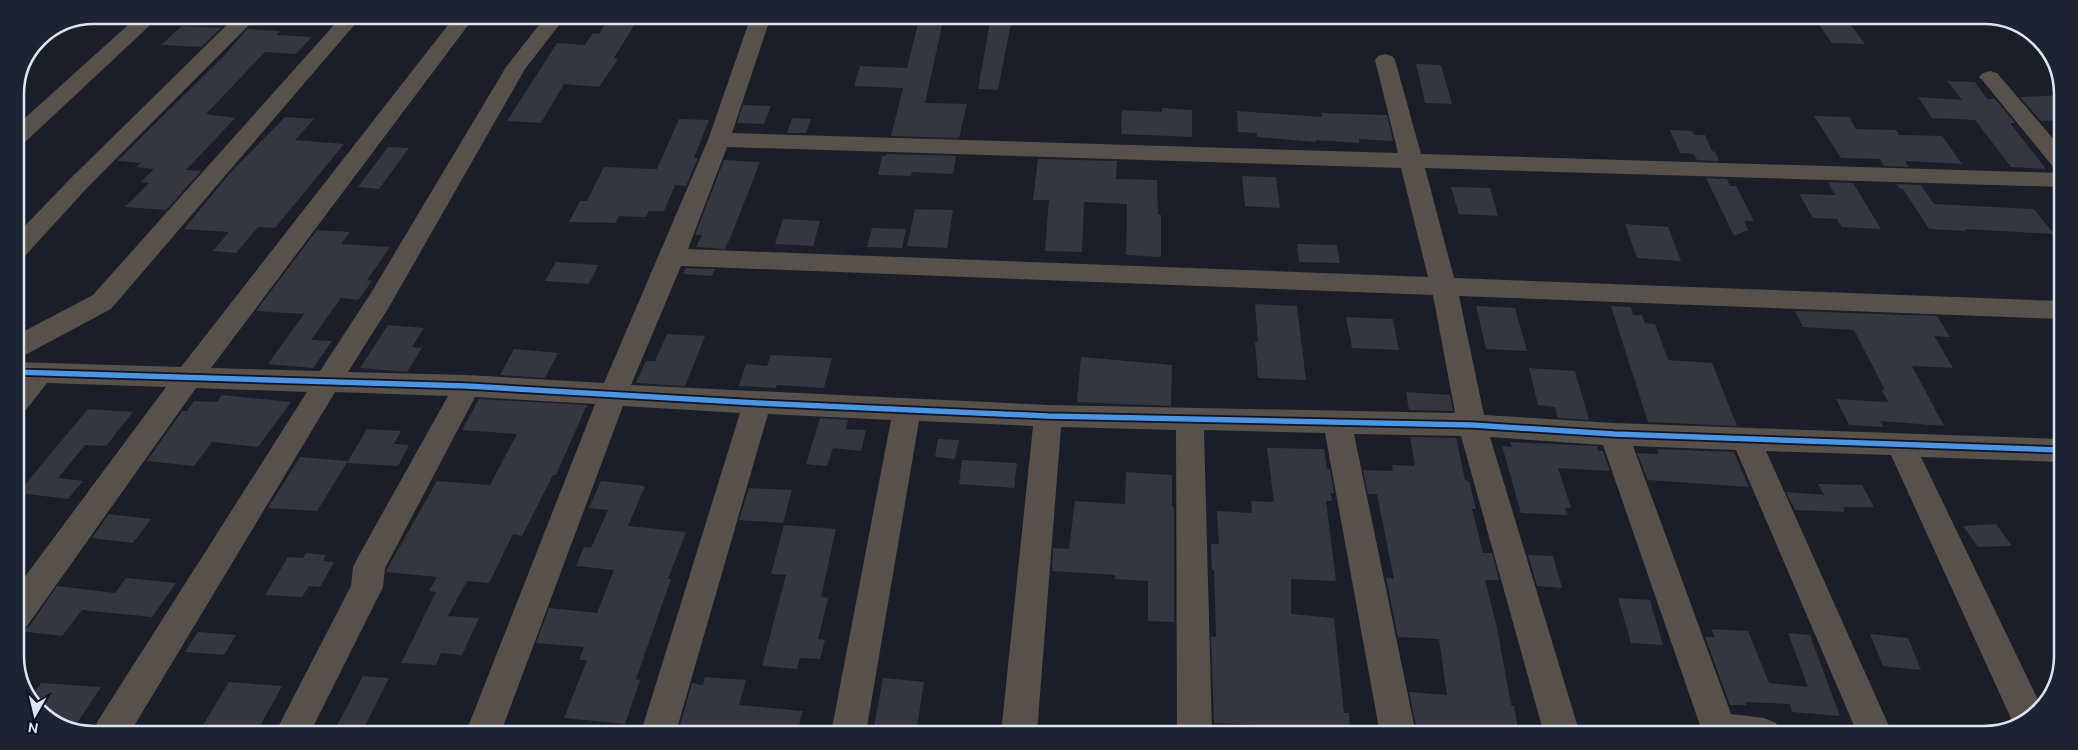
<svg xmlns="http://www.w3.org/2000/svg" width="2078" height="750" font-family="Ubuntu,sans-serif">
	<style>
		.building { fill: #343740 }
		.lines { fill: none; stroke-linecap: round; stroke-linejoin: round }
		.minor { fill: #58504a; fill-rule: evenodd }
		.cycleway-casing { stroke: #0b1324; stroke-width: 9 }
		.cycleway { stroke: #4d94e3; stroke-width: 5.5 }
		.rim { fill: none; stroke: #dee5f1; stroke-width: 2.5 }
	</style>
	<rect width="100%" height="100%" fill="#191e28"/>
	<g class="building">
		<path d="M610 17 638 19 614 58 618 59 599 87 564 84 541 123 507 121 557 43 585 45 593 33 599 34Z"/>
		<path d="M919 20 943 21 925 103 967 104 959 138 891 136 903 88 854 86 860 66 907 68Z"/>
		<path d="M990 22 1011 23 998 90 978 89Z"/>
		<path d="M1817 22 1850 24 1865 44 1832 43Z"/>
		<path d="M182 26 221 28 201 47 161 45Z"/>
		<path d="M247 29 280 31 277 35 312 37 296 54 265 52 206 114 235 118 186 170 201 171 166 210 125 207 149 183 141 182 154 169 136 167 141 163 117 161 225 55Z"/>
		<path d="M1416 64 1441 65 1452 104 1425 103Z"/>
		<path d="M1947 81 1975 82 1987 99H1995L2015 123H2010L2046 169 2011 167 1975 120 1932 118 1918 97 1962 100Z"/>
		<path d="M2063 95V120L2041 121 2020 97Z"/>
		<path d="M743 105 771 106 764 124 737 123Z"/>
		<path d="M1162 108 1192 110V137L1121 134 1122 110 1162 112Z"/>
		<path d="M1237 111 1322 117 1321 113 1387 115 1393 141 1359 139V143L1316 140V142L1257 137V133L1238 132Z"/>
		<path d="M1814 116 1849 117 1856 129 1896 130 1899 135 1942 136 1962 164 1905 161 1909 167 1884 166 1880 159 1841 158Z"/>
		<path d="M285 117 314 119 295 140 344 144 275 228 258 227 236 253 213 251 229 232 184 229 230 173Z"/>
		<path d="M792 118 811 119 806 133H787Z"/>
		<path d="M679 119 709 120 694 158H698L686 186 675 185 664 211H649L646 217 619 216 615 223 569 222 580 201H587L604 167 657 169Z"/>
		<path d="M1670 130 1692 131 1694 135H1705L1712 151 1715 152 1719 161 1697 160 1694 154 1680 153Z"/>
		<path d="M388 147 409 148 379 189 358 187Z"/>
		<path d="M887 154 956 156 953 174 912 172 911 176 878 175 882 156H886Z"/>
		<path d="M1038 159 1117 161 1116 179 1157 180 1158 215H1161V257L1126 255 1127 204 1084 202 1082 252 1045 251 1049 200H1033Z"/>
		<path d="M724 160 760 162 731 236 725 249 696 247 702 235H695Z"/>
		<path d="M1242 176 1276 177 1280 208 1245 206Z"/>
		<path d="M1706 178 1727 179 1730 186H1736L1754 221H1744L1748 230 1734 236Z"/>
		<path d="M1828 182 1853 183 1881 229 1842 227 1837 219 1813 218 1799 194 1835 195Z"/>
		<path d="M1896 184 1921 185 1934 204 2034 209 2054 234 1965 229 1966 231 1929 229 1903 189H1900Z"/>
		<path d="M1451 187 1490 188 1498 216 1459 214Z"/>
		<path d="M915 209 953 210 947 248 907 246Z"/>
		<path d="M783 219 820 221 813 246 775 244Z"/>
		<path d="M1625 224 1668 227 1681 261 1637 258Z"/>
		<path d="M872 228 906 229 902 248 867 247Z"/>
		<path d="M317 230 350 232 341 244 390 247 367 280 372 281 358 300 341 298 311 340 332 341 313 368 268 364 304 314 256 311Z"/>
		<path d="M1297 244 1337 245 1340 263 1299 262Z"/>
		<path d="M556 262 598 265 589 284 545 281Z"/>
		<path d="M686 268 715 269 712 276 683 274Z"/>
		<path d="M1255 304 1297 306 1306 380 1258 378 1255 342H1258Z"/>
		<path d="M1476 306 1515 308 1527 351 1486 349Z"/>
		<path d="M1611 306 1631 307 1633 315H1642L1645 323 1655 324 1668 360 1712 363 1737 426 1648 422Z"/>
		<path d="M1795 311 1937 316 1950 337 1934 336 1953 368 1912 366 1944 426 1880 421 1883 427 1849 425 1836 399 1888 402 1881 389 1885 390 1854 330 1803 327Z"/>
		<path d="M1346 317 1393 319 1399 350 1352 348Z"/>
		<path d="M388 325 424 328 412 347 422 348 407 372 360 368Z"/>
		<path d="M667 334 705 336 685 386 636 383 646 361H655Z"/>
		<path d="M514 349 558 353 545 378 500 375Z"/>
		<path d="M771 355 832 358 824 388 777 385 776 388 739 386 746 364 767 366Z"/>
		<path d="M1081 357 1172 365 1171 406 1077 402Z"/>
		<path d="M1529 368 1575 371 1589 420 1558 418 1555 407 1538 405Z"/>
		<path d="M1406 392 1450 395 1453 411 1409 410Z"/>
		<path d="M222 395 291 402 258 447 212 442 194 466 147 461 182 411H187L194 401 217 402Z"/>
		<path d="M479 399 587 405 556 475H553L522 536 513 534 489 583 467 581 448 616 479 618 462 655 441 653 436 665 401 663 436 592 429 591 437 577 386 572 387 569 437 481 490 485 517 434 462 430Z"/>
		<path d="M88 409 133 412 106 446 85 445 58 478 83 481 68 499 18 493Z"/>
		<path d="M820 418 848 420 846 429 866 430 861 451 833 448 827 466 806 464Z"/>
		<path d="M367 429 401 431 394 444 409 445 398 466 347 463Z"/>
		<path d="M1410 437 1456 438 1465 480 1469 481 1476 509H1472L1483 553H1492L1499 580H1485L1497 628 1511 705 1514 706 1519 734H1453L1417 730 1409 692 1447 695 1439 639 1398 637 1386 578 1394 579 1377 494H1368L1363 470 1393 471 1392 465 1415 466Z"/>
		<path d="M938 439 959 440 955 459 935 457Z"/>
		<path d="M1510 442 1597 446 1598 451H1603L1610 471 1558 468 1571 508H1565L1568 515 1521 513 1502 446 1512 447Z"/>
		<path d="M1267 448 1324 449 1327 469H1330L1334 493H1331L1332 501H1326L1336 581 1291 579V614L1334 618 1344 713H1349L1350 734 1282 733V726L1214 723 1211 636 1216 637 1214 570H1212L1211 544H1219L1217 511 1252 513 1251 501 1274 502Z"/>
		<path d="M1657 449 1734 452 1749 487 1648 480 1637 453 1658 454Z"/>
		<path d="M300 457 348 461 317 511 268 508Z"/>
		<path d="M962 460 1017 463 1014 488 959 484Z"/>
		<path d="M1126 472 1172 475V507H1174V622L1148 621V581L1115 579V575L1052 571 1053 548 1069 549 1075 501 1125 504Z"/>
		<path d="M601 481 645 486 628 526 686 532 668 579H671L636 679 640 680 625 724 564 718 587 660H579L584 647 536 643 549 608 597 613 614 570 576 566 584 547 591 548 608 510 589 508Z"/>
		<path d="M1818 484 1862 485 1874 507H1844V512L1795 510 1786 492 1824 495Z"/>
		<path d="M749 488 792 490 783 523 739 520Z"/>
		<path d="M109 514 151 519 133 543 92 538Z"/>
		<path d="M1996 524 2012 546 1978 547 1963 526Z"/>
		<path d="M784 525 836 529 821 597 828 598 818 639 825 640 820 659 800 658 797 669 762 666 786 575 771 574Z"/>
		<path d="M306 553 326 555 323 561 334 562 320 587 309 586 302 597 265 595 288 557 303 558Z"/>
		<path d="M1528 555 1553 556 1562 588 1537 586Z"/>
		<path d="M126 578 176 583 152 617 82 610 62 636 19 631 29 627 57 586 115 593Z"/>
		<path d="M1618 598 1650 600 1663 645 1631 643Z"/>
		<path d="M1711 629 1748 631 1769 683 1808 687 1788 633 1810 635 1840 716 1792 712 1790 704 1745 702 1746 705H1730L1705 637H1715Z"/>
		<path d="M198 632 236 635 224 655 185 652Z"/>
		<path d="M1870 634 1908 638 1921 670 1883 666Z"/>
		<path d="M363 676 389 678 364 728 337 726Z"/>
		<path d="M705 677 746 680 739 705 803 711 797 732H678L692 683 703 685Z"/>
		<path d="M883 678 924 682 916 733H873Z"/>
		<path d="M229 682 282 686 258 730 203 725Z"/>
		<path d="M41 683 101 687 75 726 60 724 32 704 29 699Z"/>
	</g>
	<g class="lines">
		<g class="minor">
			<path d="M139 15H161L23 144 15 146V127Z"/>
			<path d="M237 15H259L87 188 24 257 15 259V236L71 178Z"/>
			<path d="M342 16H362L111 309 25 355 15 358V336L93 295Z"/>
			<path d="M455 16H475L211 368 320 371 371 293 506 67 546 16H566L525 69 389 307 348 372 467 375 604 383 708 140 751 16H771L732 133 1398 153 1375 60 1378 56 1385 54 1392 56 1395 60 1421 154 2062 173V187L1425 168 1454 278 2061 301V319L1459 296 1484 415 1614 423 2060 439V462L1921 457 2041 706 2032 719 2014 725 1891 455 1766 451 1893 735H1858L1736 450 1633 446 1731 714 1764 718 1776 723 1781 735 1703 734 1603 445 1490 437 1580 734H1544L1461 436 1354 434 1416 734H1380L1325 433 1204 430 1212 733H1177L1176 430 1061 427 1037 733H1001L1033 426 919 421 866 733H831L891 420 768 414 676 732H641L740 413 623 406 501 732H466L595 404 475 397 385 568 383 587 311 731H276L351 586 353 567 358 557 448 396 335 392 131 731H93L99 719 307 392 196 388 27 626 15 631V590L166 387 47 383 25 411 15 414V362L181 367ZM727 147 1401 168 1428 277 688 249ZM681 266 1433 295 1455 413 1048 405 631 385Z"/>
			<path d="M1990 71 1997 73 2062 149V170L2054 168 1983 81 1979 77 1983 73Z"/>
		</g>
		<g class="cycleway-casing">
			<path id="cycleway" d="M15 372 467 386 757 403 1048 416 1472 425 1614 434 2060 450"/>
		</g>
		<use href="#cycleway" class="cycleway"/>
	</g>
	<path d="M0 0H2078V750H0ZM94 24H1984A70 70 0 0 1 2054 94V656A70 70 0 0 1 1984 726H94A70 70 0 0 1 24 656V94A70 70 0 0 1 94 24Z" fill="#1c2434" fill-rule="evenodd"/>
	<path class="rim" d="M94 24H1984A70 70 0 0 1 2054 94V656A70 70 0 0 1 1984 726H94A70 70 0 0 1 24 656V94A70 70 0 0 1 94 24Z"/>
	<g transform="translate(35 715) rotate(188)" stroke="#0b1324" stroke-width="4" paint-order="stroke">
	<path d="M0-4L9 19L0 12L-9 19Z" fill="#dee5f1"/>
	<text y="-8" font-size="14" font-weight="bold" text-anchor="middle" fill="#dee5f1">N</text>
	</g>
</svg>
